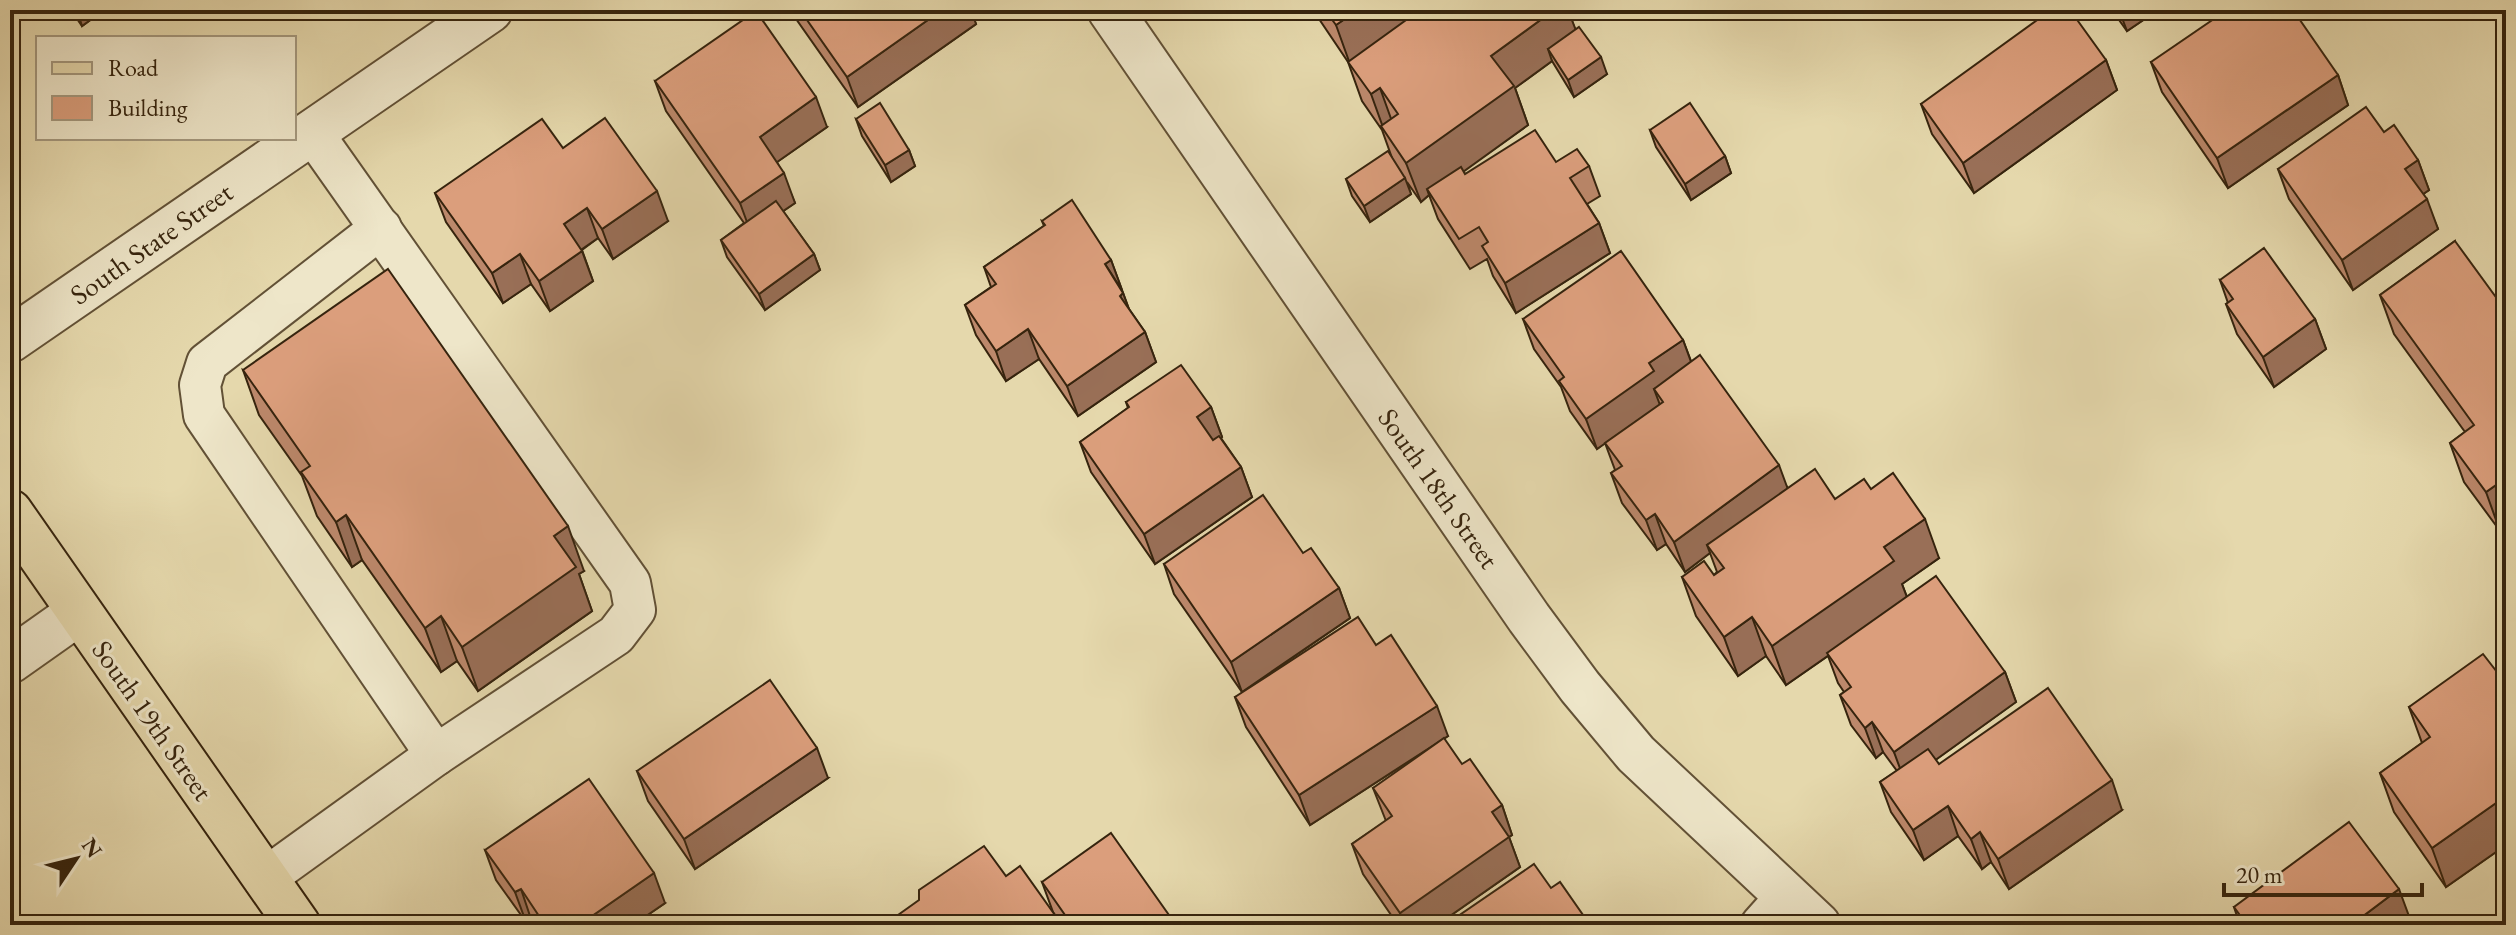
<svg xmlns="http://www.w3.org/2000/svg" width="2516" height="935" font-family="'EB Garamond',serif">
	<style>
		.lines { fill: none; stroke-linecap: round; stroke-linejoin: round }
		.lane-casing { stroke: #625136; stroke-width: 44 }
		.street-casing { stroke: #625136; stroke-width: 48 }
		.primary-casing { stroke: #36240e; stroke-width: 48 }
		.lane { stroke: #eee6c9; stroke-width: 40 }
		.street { stroke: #eee6c9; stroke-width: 44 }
		.primary { stroke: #e5d8ac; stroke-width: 44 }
		.wall { fill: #bc886b; stroke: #36240e; stroke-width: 2 }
		.shaded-wall { fill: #996f57; stroke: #36240e; stroke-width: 2 }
		.building { fill: #db9e7c; stroke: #36240e; stroke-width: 2 }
		.labels { text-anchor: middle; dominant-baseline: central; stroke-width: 6; stroke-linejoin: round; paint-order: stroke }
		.street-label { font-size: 28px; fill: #36240e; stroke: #eee6c9 }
	</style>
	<rect width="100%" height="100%" fill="#e5d8ac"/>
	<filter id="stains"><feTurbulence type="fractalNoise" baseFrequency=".0025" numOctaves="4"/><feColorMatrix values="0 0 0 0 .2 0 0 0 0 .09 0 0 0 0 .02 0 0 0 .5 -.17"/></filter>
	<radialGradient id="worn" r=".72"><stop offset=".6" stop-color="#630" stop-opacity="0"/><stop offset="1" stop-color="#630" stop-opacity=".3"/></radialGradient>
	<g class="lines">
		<g class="lane-casing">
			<g id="lane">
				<path d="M381 228 207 363 200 385 204 415 436 755"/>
				<path d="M264 879 436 755 616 635 635 610 630 583 312 132"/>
				<path d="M1761 925 1786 897"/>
			</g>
		</g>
		<g class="street-casing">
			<g id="street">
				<path d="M1110 10 1529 618 1580 687 1636 754 1818 925"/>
				<path d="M10 340 490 10"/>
				<path d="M10 661 78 613"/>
			</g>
		</g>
		<g class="primary-casing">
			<path id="primary" d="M10 512 298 925"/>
		</g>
		<use href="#lane" class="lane"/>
		<use href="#street" class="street"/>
		<use href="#primary" class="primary"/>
	</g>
	<g class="wall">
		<path d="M71 10H104L82 26Z"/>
		<path d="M792 10H971L976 24 858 107 794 16Z"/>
		<path d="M1313 10H1568L1575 29 1607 74 1574 97 1552 61 1515 88 1528 125 1463 171 1465 174 1556 162 1589 166 1600 196 1587 204 1599 223 1610 253 1516 313 1493 276 1487 259 1470 269 1438 219 1429 195 1421 202 1407 182 1411 194 1370 222 1352 196 1346 179 1392 158 1382 130 1362 101 1348 62Z"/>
		<path d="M2112 10H2158L2127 31Z"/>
		<path d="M2106 60 2117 90 1974 193 1932 134 1921 104Z"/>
		<path d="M2151 62 2338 75 2348 105 2228 188 2162 92Z"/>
		<path d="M655 81 827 127 777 162 795 203 783 211 814 254 820 270 765 310 727 257 721 240 744 223 666 111Z"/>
		<path d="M856 119 909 150 915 166 891 182 862 136Z"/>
		<path d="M1650 130 1725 156 1731 173 1691 200 1656 147Z"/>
		<path d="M2384 132 2418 160 2429 190 2423 194 2438 229 2353 290 2289 199 2278 169Z"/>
		<path d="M563 148 668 221 613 259 598 238 582 250 593 281 550 311 531 284 503 303 446 222 435 193Z"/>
		<path d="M1042 221 1111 260 1129 309 1145 332 1156 362 1078 416 1039 359 1006 381 976 335 965 305 991 287 984 267 1044 226Z"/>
		<path d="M2455 241 2500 531 2464 482 2450 443 2465 432 2394 334 2380 295Z"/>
		<path d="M2220 280 2315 319 2326 349 2274 387 2237 334 2226 304 2228 303Z"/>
		<path d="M1523 319 1683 340 1691 361 1788 488 1835 499 1871 489 1939 558 1902 584 1907 597 2005 672 2016 702 1935 760 1939 764 2122 810 2009 889 1991 862 1982 869 1958 836 1924 860 1891 812 1880 782 1897 771 1883 752 1876 758 1851 725 1840 695 1844 692 1838 683 1828 656 1786 685 1766 656 1738 676 1696 616 1682 577 1714 575 1717 572 1710 553 1685 572 1666 544 1657 550 1622 503 1611 473 1615 470 1605 443 1597 449 1570 411 1561 387 1534 349Z"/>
		<path d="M243 370 584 571 579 574 592 611 478 691 457 661 441 672 362 560 352 567 317 516 302 476 259 415Z"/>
		<path d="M1126 402 1211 407 1222 437 1221 438 1241 467 1252 497 1155 564 1091 472 1080 442 1128 408Z"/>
		<path d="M1303 553 1339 588 1350 618 1242 692 1174 594 1164 564Z"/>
		<path d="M1376 645 1448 736 1310 825 1246 727 1235 697Z"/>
		<path d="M2506 679V845L2446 887 2394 812 2380 773 2422 743 2409 707 2504 681Z"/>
		<path d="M1462 764 1502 805 1512 835 1509 837 1520 867 1437 925H1398L1363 874 1352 844 1386 821 1373 788Z"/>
		<path d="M637 771 828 778 695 869 648 801Z"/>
		<path d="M485 850 665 903 633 925H536L531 919 526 922 496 880Z"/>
		<path d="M1042 882 1176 925H1062L1053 912Z"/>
		<path d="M2234 907 2410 919 2402 925H2240Z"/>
	</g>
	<g class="shaded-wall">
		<path d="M77 10H104L82 26Z"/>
		<path d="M942 10H971L976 24 858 107 847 77Z"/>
		<path d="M1358 10H1430L1350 64 1336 25Z"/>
		<path d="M1554 10H1568L1580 41 1548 49 1552 61 1515 88 1528 125 1431 195 1427 189 1429 195 1421 202 1406 163 1491 56Z"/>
		<path d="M2119 10H2158L2127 31Z"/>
		<path d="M1601 57 1607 74 1574 97 1568 80Z"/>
		<path d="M2106 60 2117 90 1974 193 1963 163Z"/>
		<path d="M2338 75 2348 105 2228 188 2217 158Z"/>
		<path d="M1380 88 1394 127 1384 130 1371 94Z"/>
		<path d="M816 97 827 127 770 167 760 137Z"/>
		<path d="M909 150 915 166 891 182 885 165Z"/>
		<path d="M1725 156 1731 173 1691 200 1685 184Z"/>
		<path d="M2418 160 2429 190 2416 199 2405 169Z"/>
		<path d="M784 173 795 203 751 233 740 203Z"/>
		<path d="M1405 178 1411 194 1370 222 1364 206Z"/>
		<path d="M657 191 668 221 613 259 602 229Z"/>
		<path d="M2427 199 2438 229 2353 290 2342 260Z"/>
		<path d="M587 208 598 238 575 254 564 224Z"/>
		<path d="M1599 223 1610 253 1516 313 1505 283Z"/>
		<path d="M582 251 593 281 550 311 539 281Z"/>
		<path d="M520 254 531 284 503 303 492 273Z"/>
		<path d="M814 254 820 270 765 310 759 294Z"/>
		<path d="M1111 260 1122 290 1105 264Z"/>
		<path d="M1123 293 1134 323 1120 296Z"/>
		<path d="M2315 319 2326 349 2274 387 2263 357Z"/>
		<path d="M1028 329 1039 359 1006 381 996 351Z"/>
		<path d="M1145 332 1156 362 1078 416 1067 386Z"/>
		<path d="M1683 340 1694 370 1654 389 1660 405 1597 449 1586 419 1649 363Z"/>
		<path d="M1211 407 1222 437 1208 447 1197 417Z"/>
		<path d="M1779 465 1790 495 1707 545 1710 553 1685 572 1674 542Z"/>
		<path d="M1241 467 1252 497 1155 564 1144 534Z"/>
		<path d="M2506 478V527L2500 531 2486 492Z"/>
		<path d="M1655 514 1666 544 1657 550 1646 520Z"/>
		<path d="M346 515 362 560 352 567 336 522Z"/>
		<path d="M1925 519 1939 558 1902 584 1908 600 1786 685 1772 646 1884 547Z"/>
		<path d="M568 526 584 571 579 574 592 611 478 691 462 647 554 536Z"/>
		<path d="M1339 588 1350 618 1242 692 1231 662Z"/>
		<path d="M441 616 457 661 441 672 425 628Z"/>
		<path d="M1752 617 1766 656 1738 676 1724 637Z"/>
		<path d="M2005 672 2016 702 1905 782 1894 752Z"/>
		<path d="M1437 706 1448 736 1310 825 1299 795Z"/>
		<path d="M1872 722 1883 752 1876 758 1865 728Z"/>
		<path d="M817 748 828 778 695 869 684 839Z"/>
		<path d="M2112 780 2122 810 2009 889 1998 859Z"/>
		<path d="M2506 796V845L2446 887 2432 848Z"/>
		<path d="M1502 805 1512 835 1509 837 1520 867 1437 925H1404L1400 913 1492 812Z"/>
		<path d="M1948 806 1958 836 1924 860 1913 830Z"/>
		<path d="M1980 832 1991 862 1982 869 1971 839Z"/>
		<path d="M654 873 665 903 633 925H579Z"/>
		<path d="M521 889 531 919 526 922 515 892Z"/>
		<path d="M2399 889 2410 919 2402 925H2362V917Z"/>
	</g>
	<g class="building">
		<path d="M800 10H942L847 77Z"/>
		<path d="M1325 10H1358L1336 25Z"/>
		<path d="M1420 10H1554L1491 56 1514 86 1406 163 1381 126 1398 114 1380 88 1371 94 1348 62Z"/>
		<path d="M2051 10H2070L2106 60 1963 163 1921 104Z"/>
		<path d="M2227 10H2293L2338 75 2217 158 2151 62Z"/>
		<path d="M756 11 816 97 760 137 784 173 740 203 655 81Z"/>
		<path d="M1579 27 1601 57 1568 80 1548 49Z"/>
		<path d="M880 103 909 150 885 165 856 119Z"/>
		<path d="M1690 103 1725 156 1685 184 1650 130Z"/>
		<path d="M2366 107 2384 132 2394 125 2418 160 2405 169 2427 199 2342 260 2278 169Z"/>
		<path d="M605 118 657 191 602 229 587 208 564 224 582 251 539 281 520 254 492 273 435 193 542 119 563 148Z"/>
		<path d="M1535 130 1556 162 1577 149 1589 166 1570 178 1599 223 1505 283 1482 246 1488 242 1479 227 1459 239 1427 189 1461 167 1465 174Z"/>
		<path d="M1388 151 1405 178 1364 206 1346 179Z"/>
		<path d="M1072 200 1111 260 1105 264 1123 293 1120 296 1145 332 1067 386 1028 329 996 351 965 305 996 284 984 267 1045 225 1042 221Z"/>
		<path d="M776 201 814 254 759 294 721 240Z"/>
		<path d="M2455 241 2506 311V478L2486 492 2450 443 2474 425 2380 295Z"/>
		<path d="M2264 248 2315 319 2263 357 2226 304 2233 299 2220 280Z"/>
		<path d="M1621 251 1683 340 1649 363 1654 371 1586 419 1559 381 1564 377 1523 319Z"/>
		<path d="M388 269 568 526 554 536 576 567 462 647 441 616 425 628 346 515 336 522 301 472 310 466 243 370Z"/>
		<path d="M1700 355 1779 465 1674 542 1655 514 1646 520 1611 473 1622 466 1605 443 1663 402 1654 389Z"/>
		<path d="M1181 365 1211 407 1197 417 1213 440 1219 436 1241 467 1144 534 1080 442 1129 407 1126 402Z"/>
		<path d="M1815 469 1835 499 1864 479 1871 489 1893 473 1925 519 1884 547 1894 561 1772 646 1752 617 1724 637 1682 577 1704 561 1714 575 1724 568 1707 545Z"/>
		<path d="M1263 495 1303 553 1311 548 1339 588 1231 662 1164 564Z"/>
		<path d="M1936 576 2005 672 1894 752 1872 722 1865 728 1840 695 1851 687 1827 653Z"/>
		<path d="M1358 617 1376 645 1391 635 1437 706 1299 795 1235 697Z"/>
		<path d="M2483 654 2504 681 2506 679V796L2432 848 2380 773 2430 737 2409 707Z"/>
		<path d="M770 680 817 748 684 839 637 771Z"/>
		<path d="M2048 688 2112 780 1998 859 1980 832 1971 839 1948 806 1913 830 1880 782 1928 749 1939 764Z"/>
		<path d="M1444 738 1462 764 1470 759 1502 805 1492 812 1509 837 1400 913 1352 844 1392 816 1373 788Z"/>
		<path d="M589 779 654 873 579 925H545L521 889 515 892 485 850Z"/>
		<path d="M2349 822 2399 889 2362 917 2366 922 2362 925H2247L2234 907Z"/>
		<path d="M1111 833 1176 925H1072L1042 882Z"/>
		<path d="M984 846 1006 876 1020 866 1062 925H884L919 900V890Z"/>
		<path d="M1534 864 1551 888 1560 882 1590 925H1445Z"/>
	</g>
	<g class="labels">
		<g class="street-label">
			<text transform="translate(151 243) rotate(-35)">South State Street</text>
			<text transform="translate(1439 488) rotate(55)">South 18th Street</text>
			<text transform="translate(153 720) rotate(55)">South 19th Street</text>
		</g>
	</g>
	<rect width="2516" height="935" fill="none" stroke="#e5d8ac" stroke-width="40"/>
	<rect x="12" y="12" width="2492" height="911" fill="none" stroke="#36240e" stroke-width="4"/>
	<rect x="20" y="20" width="2476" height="895" fill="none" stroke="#36240e" stroke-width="2"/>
	<rect x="36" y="36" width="260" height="104" fill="#eee6c9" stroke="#a4987e" stroke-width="2"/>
	<rect x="52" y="62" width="40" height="12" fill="#e5d8ac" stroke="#a4987e" stroke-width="2"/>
	<text x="108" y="76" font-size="24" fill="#36240e">Road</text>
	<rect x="52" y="96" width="40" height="24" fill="#db9e7c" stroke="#a4987e" stroke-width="2"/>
	<text x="108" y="116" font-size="24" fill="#36240e">Building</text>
	<g transform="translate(76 859) rotate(55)" stroke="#eee6c9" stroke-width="6" paint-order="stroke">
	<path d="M0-6L14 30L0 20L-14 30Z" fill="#36240e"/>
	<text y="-12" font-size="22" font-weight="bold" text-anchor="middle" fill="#36240e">N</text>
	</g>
	<path d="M2224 883v12h198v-12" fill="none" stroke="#36240e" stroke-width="4"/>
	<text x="2236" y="883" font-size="24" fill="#36240e" stroke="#eee6c9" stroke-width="6" paint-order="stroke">20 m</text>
	<rect width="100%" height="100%" filter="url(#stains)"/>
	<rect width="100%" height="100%" fill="url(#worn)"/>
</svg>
